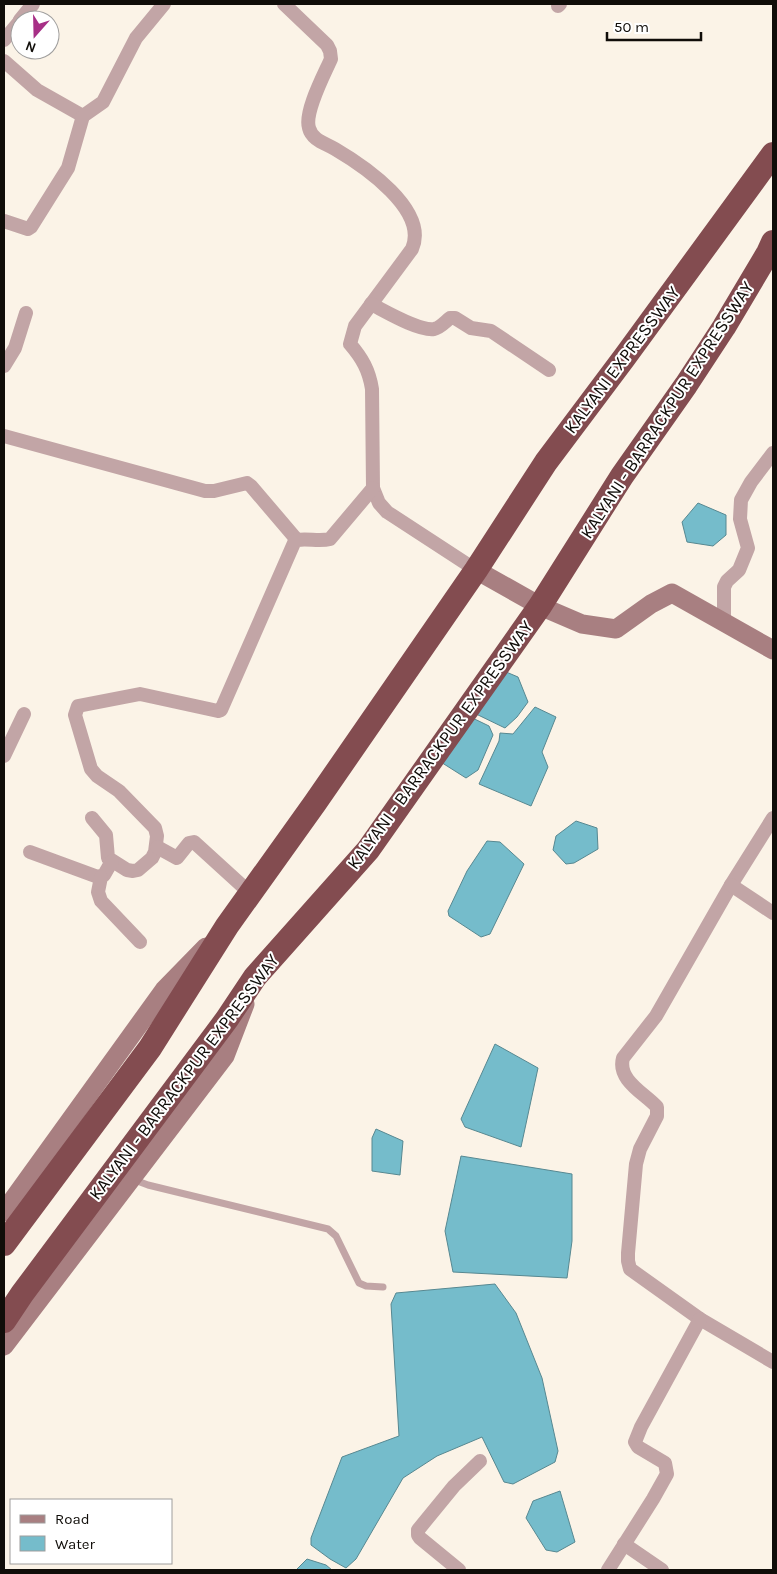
<svg xmlns="http://www.w3.org/2000/svg" width="777" height="1574" font-family="Karla,sans-serif">
	<style>
		.water { fill: #75bccb; stroke: #578891 }
		.lines { fill: none; stroke-linecap: round; stroke-linejoin: round }
		.lane { stroke: #c2a5a6; stroke-width: 7 }
		.street { stroke: #c2a5a6; stroke-width: 14 }
		.secondary { stroke: #a87f81; stroke-width: 19 }
		.highway { stroke: #834c50; stroke-width: 24 }
		.labels { text-anchor: middle; dominant-baseline: central; stroke-width: 4; stroke-linejoin: round; paint-order: stroke }
		.street-label { font-size: 18px; fill: #100d09; stroke: #fff }
	</style>
	<rect width="100%" height="100%" fill="#fbf3e7"/>
	<g class="water">
		<path d="M698 503 726 515V535L713 546 687 542 682 522Z"/>
		<path d="M499 669 518 677 528 702 517 717 505 728 474 713Z"/>
		<path d="M535 707 556 717 542 752 548 767 531 806 479 784 499 741 500 733 513 734Z"/>
		<path d="M456 710 489 726 493 735 478 770 466 778 436 759Z"/>
		<path d="M576 821 597 828 598 849 574 863 566 864 553 850 556 836Z"/>
		<path d="M487 841 500 842 524 864 490 934 481 937 449 916 448 911 467 871Z"/>
		<path d="M495 1044 538 1068 521 1147 465 1127 461 1119Z"/>
		<path d="M376 1129 403 1141 400 1175 372 1171V1138Z"/>
		<path d="M461 1156 572 1174V1241L567 1278 453 1272 445 1231Z"/>
		<path d="M495 1284 516 1313 542 1378 558 1451 555 1462 513 1484 504 1482 482 1437 437 1456 403 1478 356 1559 346 1568 330 1559 311 1545V1538L342 1457 399 1436 391 1304 396 1293Z"/>
		<path d="M560 1491 575 1542 557 1552 546 1550 526 1518 533 1501Z"/>
		<path d="M307 1559 326 1565 332 1570H296Z"/>
	</g>
	<g class="lines">
		<path class="lane" d="M132 1179 148 1185 328 1229 336 1236 359 1283 366 1286 383 1287"/>
		<g class="street">
			<path d="M284 4 327 45 330 51 331 59C324 75 304 112 309 128 312 140 325 143 335 149 364 166 429 210 412 249L355 326 350 344C362 358 369 370 372 389L373 488 379 503 387 512 476 570"/>
			<path d="M558 6 560 4"/>
			<path d="M20 20 33 4"/>
			<path d="M4 40 20 21"/>
			<path d="M4 61 37 90 83 116"/>
			<path d="M4 221 28 229 31 227 68 168 83 116 103 102 136 38 164 4"/>
			<path d="M371 304C385 311 418 331 434 329 440 328 446 321 450 318H455L471 328 491 331 549 370"/>
			<path d="M4 366 15 348 26 313"/>
			<path d="M4 436 205 491H214L247 483 251 486 297 540"/>
			<path d="M724 622V587L727 581 739 570 748 548 740 519 741 500 751 482 773 453"/>
			<path d="M4 756 24 714"/>
			<path d="M92 818 106 835 108 858 127 870 133 871 138 870 152 858 155 852 157 836 155 828 119 791 97 776 91 769 75 715 78 706 140 694 218 711 221 710 294 543 297 540C308 538 319 542 330 539L373 488"/>
			<path d="M773 818 731 885 656 1016 623 1058C617 1080 644 1093 657 1107V1116L640 1149 636 1164 628 1253V1261L630 1269 700 1319 773 1362"/>
			<path d="M157 847 177 858 189 843 194 842 250 893"/>
			<path d="M30 852 98 877 104 875 112 861"/>
			<path d="M101 877 98 892 101 901 140 942"/>
			<path d="M731 885 773 913"/>
			<path d="M624 1544 662 1570"/>
			<path d="M459 1570 420 1538 418 1535V1530L454 1486 480 1461"/>
			<path d="M608 1570 653 1499 667 1474 665 1463 638 1447 635 1442 641 1427 700 1319"/>
		</g>
		<g class="secondary">
			<path d="M476 570 540 606 582 624 616 629 651 604 672 593 773 650"/>
			<path d="M4 1212 164 990 206 947"/>
			<path d="M4 1346 225 1056 245 1004"/>
		</g>
		<g class="highway">
			<path d="M4 1244 150 1048 227 926 315 803 476 570 546 462 624 358 773 154"/>
			<path d="M4 1321 22 1294 227 1019 255 977 368 850 540 606 622 476 686 385 724 327 768 253 773 242"/>
		</g>
	</g>
	<g class="labels">
		<g class="street-label">
			<text transform="translate(622 360) rotate(-53)">KALYANI EXPRESSWAY</text>
			<text transform="translate(667 410) rotate(-57)">KALYANI - BARRACKPUR EXPRESSWAY</text>
			<text transform="translate(440 745) rotate(-54)">KALYANI - BARRACKPUR EXPRESSWAY</text>
			<text transform="translate(184 1077) rotate(-53)">KALYANI - BARRACKPUR EXPRESSWAY</text>
		</g>
	</g>
	<rect width="777" height="1574" fill="none" stroke="#100d09" stroke-width="10"/>
	<rect x="10" y="1499" width="162" height="65" fill="#ffffff" stroke="#9f9e9d"/>
	<rect x="20" y="1515" width="25" height="8" fill="#a87f81" stroke="#9f9e9d"/>
	<text x="55" y="1524" font-size="15" fill="#100d09">Road</text>
	<rect x="20" y="1536" width="25" height="15" fill="#75bccb" stroke="#9f9e9d"/>
	<text x="55" y="1549" font-size="15" fill="#100d09">Water</text>
	<g transform="translate(35 35) rotate(200)"><circle r="24" fill="#ffffff" stroke="#9f9e9d"/>
	<path d="M0-4L9 19L0 12L-9 19Z" fill="#a72f86"/>
	<text y="-8" font-size="14" font-weight="bold" text-anchor="middle" fill="#100d09">N</text>
	</g>
	<path d="M607 32v8h94v-8" fill="none" stroke="#100d09" stroke-width="2.5"/>
	<text x="614" y="32" font-size="15" fill="#100d09" stroke="#ffffff" stroke-width="4" paint-order="stroke">50 m</text>
</svg>
